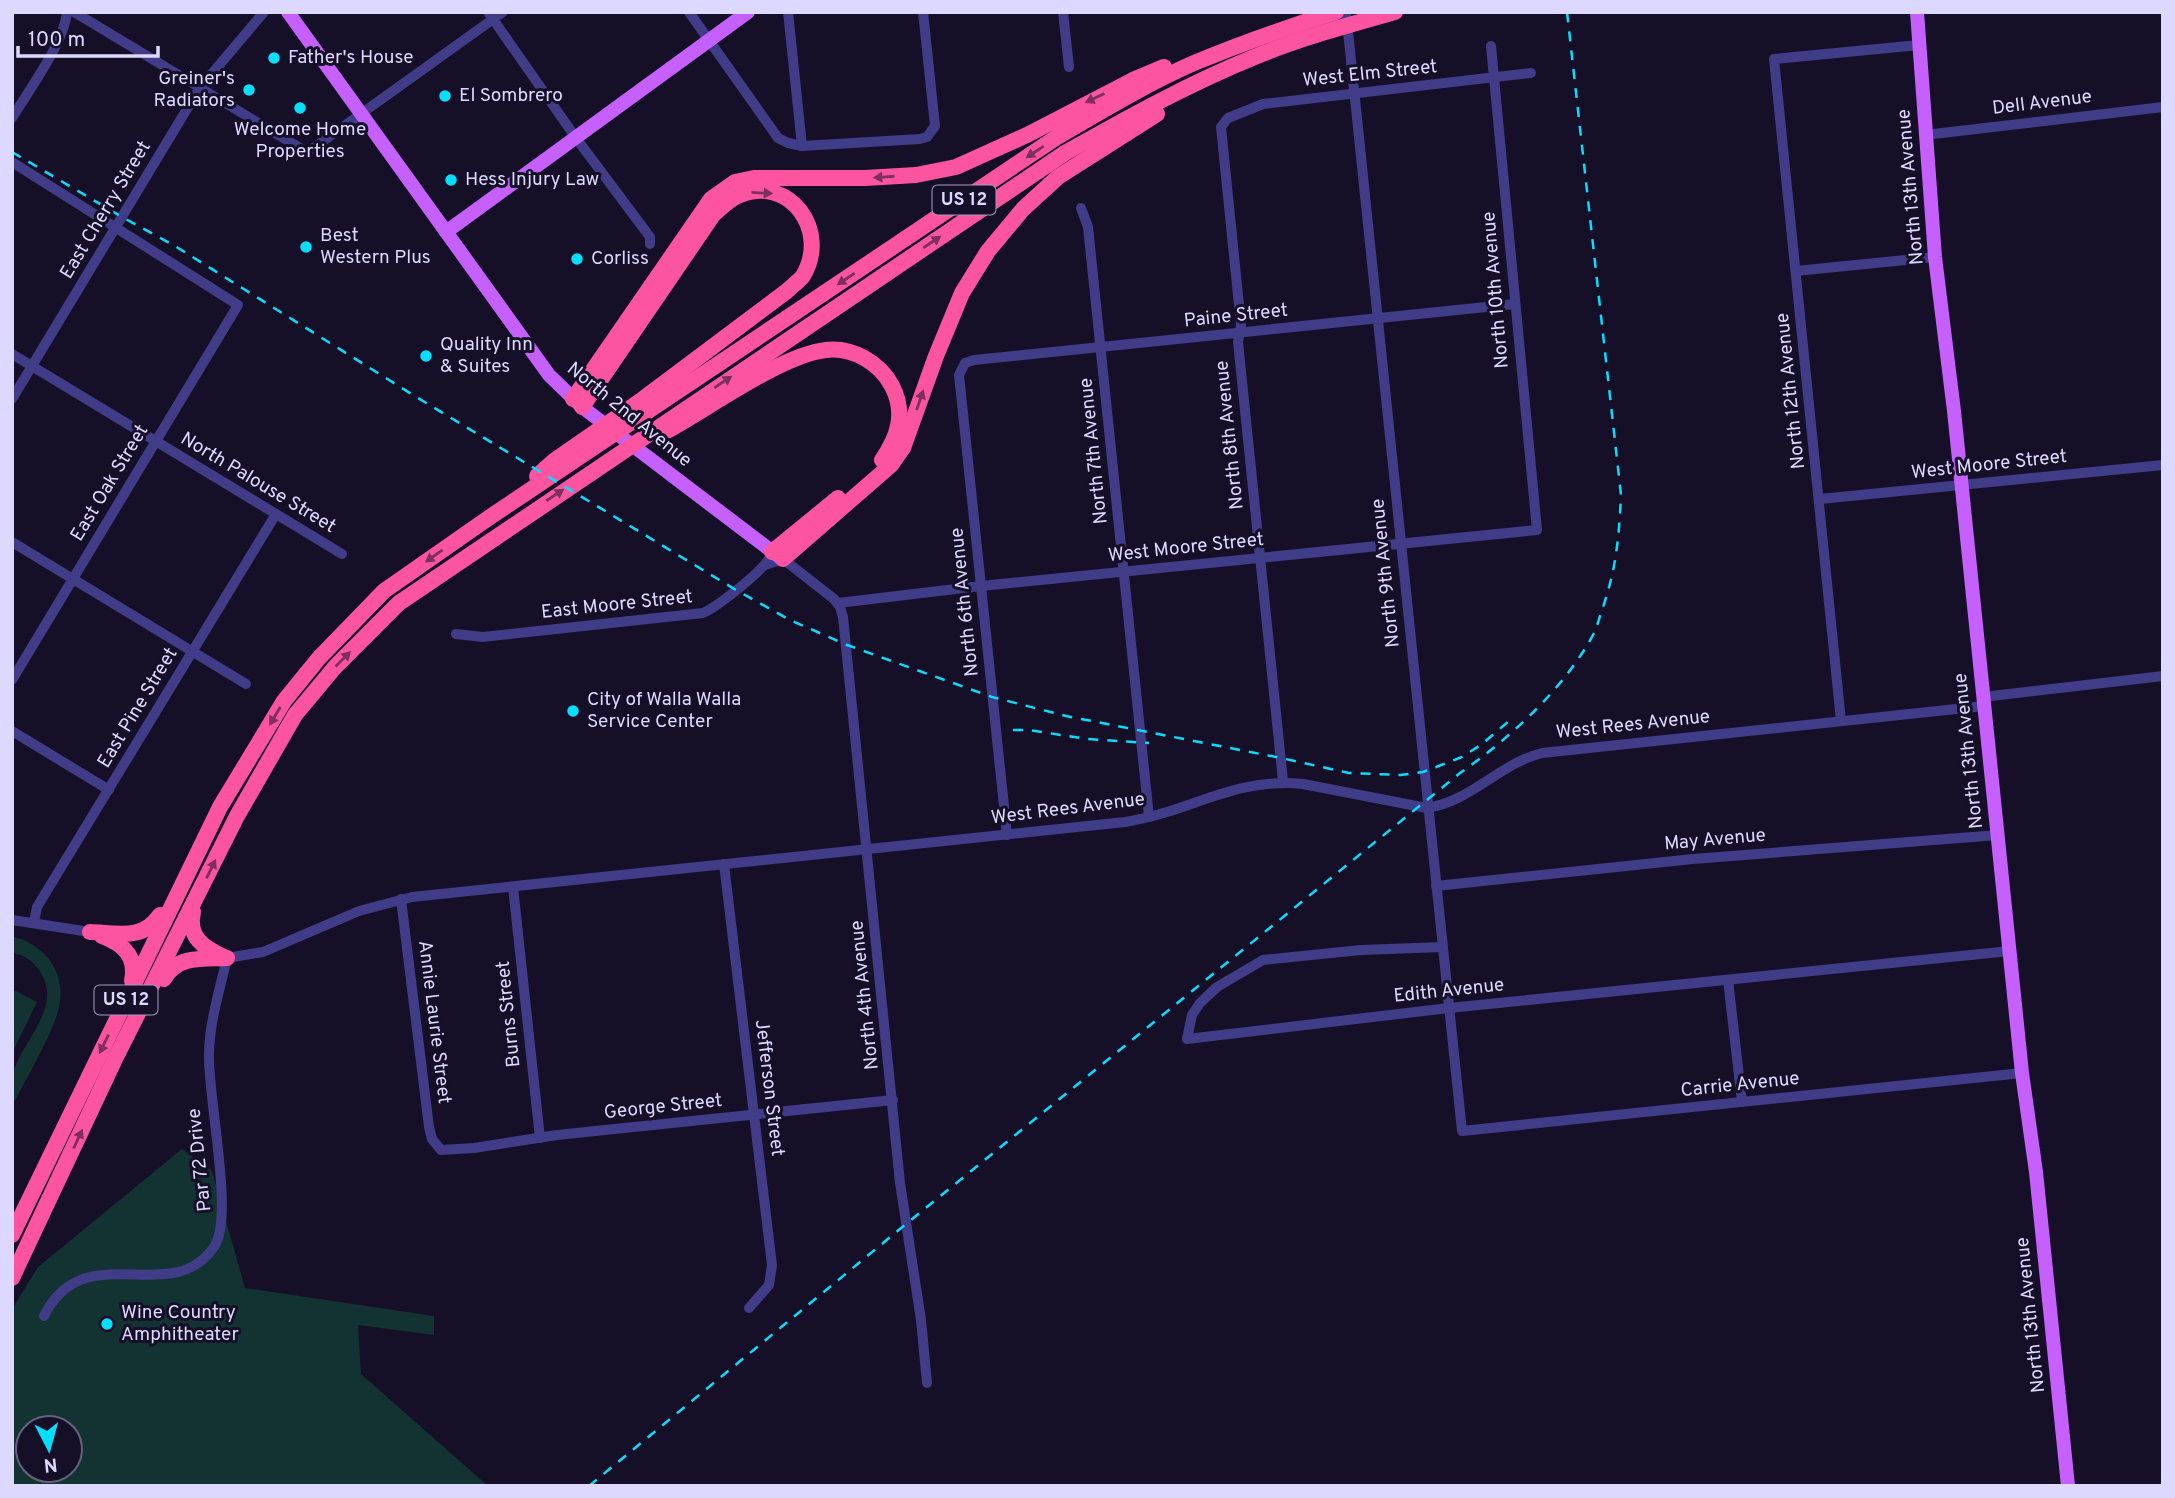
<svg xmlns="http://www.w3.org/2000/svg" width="2175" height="1498" font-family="Overpass,sans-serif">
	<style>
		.green { fill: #133232; fill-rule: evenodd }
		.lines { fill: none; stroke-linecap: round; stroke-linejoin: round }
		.minor { stroke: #403c87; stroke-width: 10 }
		.major { stroke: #c660fd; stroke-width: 14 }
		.highway { stroke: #fd54a1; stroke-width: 16 }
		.rail { stroke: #06defd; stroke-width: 2.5; stroke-dasharray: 10 9; stroke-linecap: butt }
		.oneway { fill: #7d2f5e }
		.poi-dot { fill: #06defd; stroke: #151028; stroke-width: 2.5 }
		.labels { text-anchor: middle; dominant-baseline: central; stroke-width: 6; stroke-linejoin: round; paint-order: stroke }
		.shield { fill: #151028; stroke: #a19cbe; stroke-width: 2 }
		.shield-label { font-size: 18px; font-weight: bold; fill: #ddd8ff }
		.poi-label { font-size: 19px; fill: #ddd8ff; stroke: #151028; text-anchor: start }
		.street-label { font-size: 19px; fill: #ddd8ff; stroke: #151028 }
	</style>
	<rect width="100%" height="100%" fill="#151028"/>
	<g class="green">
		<path d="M12 937C24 938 32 944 41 951 55 962 63 983 60 1001 57 1028 26 1079 12 1106 12 1097 11 1086 12 1078 18 1043 66 1008 39 970 32 961 24 954 12 953Z"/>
		<path d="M12 989 37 1002 12 1053Z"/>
		<path d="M182 1149 212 1171 245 1288 434 1316V1335L358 1325 361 1374 488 1486H12V1309L38 1267ZM28 1428H70V1470H28Z"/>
	</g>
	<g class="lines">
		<g class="minor">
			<path d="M74 12 305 151 312 149 503 12"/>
			<path d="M488 12 576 138 650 237V244"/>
			<path d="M689 12 778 138 788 143 802 146 920 139 927 137 935 126 923 12"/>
			<path d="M788 12 802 146"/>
			<path d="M1063 12 1069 67"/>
			<path d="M1346 12 1462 1131 2022 1073"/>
			<path d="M12 118C29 90 64 43 67 12"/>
			<path d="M1925 135 2163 107"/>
			<path d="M12 162 238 305 12 680"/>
			<path d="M1081 208 1088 227 1149 817"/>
			<path d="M1796 271 1935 257"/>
			<path d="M12 354 342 554"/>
			<path d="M12 399 199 89 264 12"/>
			<path d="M1820 499 2163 465"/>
			<path d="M12 542 246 684"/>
			<path d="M765 565 783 559 834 599 840 607 843 617 900 1183 921 1320 927 1383"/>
			<path d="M838 603 981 586 1537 530 1491 46"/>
			<path d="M456 634 483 637 703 613C717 607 760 573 768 560"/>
			<path d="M1983 697 2163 676"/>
			<path d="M1841 721 1774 59 1919 45"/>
			<path d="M12 731 109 790"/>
			<path d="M1283 781 1238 342 1241 325 1221 127 1228 118 1263 104 1531 73"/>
			<path d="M1007 835 959 375 965 363 974 360 1515 304"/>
			<path d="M724 864 772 1265 769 1285 749 1308"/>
			<path d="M1436 886 1693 859 1998 835"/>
			<path d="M513 887 540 1138"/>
			<path d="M401 899 429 1127 432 1139 441 1150 474 1148 557 1135 893 1100"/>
			<path d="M12 920 90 932"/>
			<path d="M34 922 37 907 276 514"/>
			<path d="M1443 947 1361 950 1263 960 1217 987 1200 1003 1192 1015 1187 1039 1449 1008 2010 951"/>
			<path d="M1728 980 1742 1102"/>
			<path d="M44 1316C85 1234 170 1310 214 1247 235 1217 207 1095 209 1052 210 1020 220 989 227 958L263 952 359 911 412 897 1125 822C1190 812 1234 777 1303 784L1427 808C1472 801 1499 764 1542 753L1984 706"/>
		</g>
		<g class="major">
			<path d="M288 12 549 375 582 407 782 559"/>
			<path d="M1917 12 1935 257 1954 411 2022 1073 2036 1172 2068 1486"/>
			<path d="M446 232 748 12"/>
		</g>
		<g class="highway">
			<path d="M573 399 711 199 735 182 754 178H865L916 175 956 167 1027 135 1133 80 1164 67"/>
			<path d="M665 432C708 409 781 355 826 350 853 347 880 363 892 386 906 413 898 437 882 460"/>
			<path d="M537 476 555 460 643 399 787 291C792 286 799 281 803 276 830 231 790 175 740 195 730 198 721 208 713 215L582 407"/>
			<path d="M772 552 838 498"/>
			<path d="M783 559 891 465 903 448 936 356 962 293 988 251 1023 209 1058 177 1157 114"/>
			<path d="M193 912C187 937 204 948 224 957"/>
			<path d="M90 932C117 933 143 941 160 915"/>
			<path d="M102 936C124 944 137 957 132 981"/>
			<path d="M164 979C177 955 203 959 227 958"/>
			<path d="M12 1235 220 807 284 701 319 658 384 591 490 517 1057 137C1102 111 1146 84 1194 63 1240 44 1288 27 1336 12"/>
			<path d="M12 1278 114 1061 237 816 295 715 335 667 399 603 1065 153C1127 118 1190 83 1257 56 1301 38 1349 25 1395 12"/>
		</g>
		<g class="rail">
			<path d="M12 152 122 217 175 246 413 395 736 590 790 620 847 645 992 697 1066 716 1281 758 1349 773 1400 775 1423 772 1462 757 1482 744 1509 721"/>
			<path d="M1013 730H1029L1087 739 1149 743"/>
			<path d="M589 1486 906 1224 1460 773C1510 738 1563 690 1593 635 1597 628 1599 618 1602 610 1616 570 1619 538 1621 495L1567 12"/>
		</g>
	</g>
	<defs><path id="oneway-solid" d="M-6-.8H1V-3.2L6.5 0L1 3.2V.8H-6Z" transform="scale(1.75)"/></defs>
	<g class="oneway">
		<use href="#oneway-solid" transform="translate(1095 98) rotate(154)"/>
		<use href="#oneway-solid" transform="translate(1035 152) rotate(146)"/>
		<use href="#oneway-solid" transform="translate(884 177) rotate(176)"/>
		<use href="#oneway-solid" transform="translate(762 193) rotate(3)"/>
		<use href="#oneway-solid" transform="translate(932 242) rotate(-34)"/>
		<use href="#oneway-solid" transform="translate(846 279) rotate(146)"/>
		<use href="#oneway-solid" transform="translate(723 382) rotate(-34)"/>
		<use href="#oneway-solid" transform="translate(920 400) rotate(-71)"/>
		<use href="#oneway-solid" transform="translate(555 495) rotate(-34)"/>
		<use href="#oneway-solid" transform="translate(434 556) rotate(145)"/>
		<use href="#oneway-solid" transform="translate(343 659) rotate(-45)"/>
		<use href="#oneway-solid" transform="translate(275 716) rotate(121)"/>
		<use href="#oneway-solid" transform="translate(211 869) rotate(-64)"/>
		<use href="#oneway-solid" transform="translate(104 1044) rotate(116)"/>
		<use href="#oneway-solid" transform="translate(78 1139) rotate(-65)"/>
	</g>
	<g class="poi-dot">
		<circle cx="274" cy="58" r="7"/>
		<circle cx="249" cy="90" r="7"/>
		<circle cx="445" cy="96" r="7"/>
		<circle cx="300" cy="108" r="7"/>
		<circle cx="451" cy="180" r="7"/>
		<circle cx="306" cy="247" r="7"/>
		<circle cx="577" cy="259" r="7"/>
		<circle cx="426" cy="356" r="7"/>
		<circle cx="573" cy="711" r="7"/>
		<circle cx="107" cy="1324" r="7"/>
	</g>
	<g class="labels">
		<g class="shield">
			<rect x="932.5" y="185.5" width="63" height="29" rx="5"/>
			<rect x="94.5" y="985.5" width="63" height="29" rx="5"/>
		</g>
		<g class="shield-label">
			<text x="964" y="200">US 12</text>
			<text x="126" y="1000">US 12</text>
		</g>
		<g class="poi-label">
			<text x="288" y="58">Father's House</text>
			<text x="235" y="79" text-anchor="end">Greiner's<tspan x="235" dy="22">Radiators</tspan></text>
			<text x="459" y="96">El Sombrero</text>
			<text x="300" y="130" text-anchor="middle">Welcome Home<tspan x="300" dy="22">Properties</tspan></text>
			<text x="465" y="180">Hess Injury Law</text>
			<text x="320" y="236">Best<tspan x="320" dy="22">Western Plus</tspan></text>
			<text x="591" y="259">Corliss</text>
			<text x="440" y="345">Quality Inn<tspan x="440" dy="22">&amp; Suites</tspan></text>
			<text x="587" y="700">City of Walla Walla<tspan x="587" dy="22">Service Center</tspan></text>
			<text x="121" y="1313">Wine Country<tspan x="121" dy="22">Amphitheater</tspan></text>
		</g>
		<g class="street-label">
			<text transform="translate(1370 74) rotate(-6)">West Elm Street</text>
			<text transform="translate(2042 103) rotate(-7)">Dell Avenue</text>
			<text transform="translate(1911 187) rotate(-95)">North 13th Avenue</text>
			<text transform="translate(106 210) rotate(-59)">East Cherry Street</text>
			<text transform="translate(1496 290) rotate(-95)">North 10th Avenue</text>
			<text transform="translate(1236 316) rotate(-6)">Paine Street</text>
			<text transform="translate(1791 391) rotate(-96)">North 12th Avenue</text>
			<text transform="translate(629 415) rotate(39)">North 2nd Avenue</text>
			<text transform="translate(1230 435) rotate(-96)">North 8th Avenue</text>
			<text transform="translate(1094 451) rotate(-96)">North 7th Avenue</text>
			<text transform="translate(1989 465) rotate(-6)">West Moore Street</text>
			<text transform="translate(110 483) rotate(-59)">East Oak Street</text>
			<text transform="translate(258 483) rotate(31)">North Palouse Street</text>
			<text transform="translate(1186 548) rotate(-6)">West Moore Street</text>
			<text transform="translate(1386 573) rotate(-96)">North 9th Avenue</text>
			<text transform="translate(965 602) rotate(-96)">North 6th Avenue</text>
			<text transform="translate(617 605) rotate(-6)">East Moore Street</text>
			<text transform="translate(138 708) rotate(-59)">East Pine Street</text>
			<text transform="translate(1633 725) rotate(-6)">West Rees Avenue</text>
			<text transform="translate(1969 751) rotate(-96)">North 13th Avenue</text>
			<text transform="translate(1068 809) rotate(-7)">West Rees Avenue</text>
			<text transform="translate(1715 840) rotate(-5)">May Avenue</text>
			<text transform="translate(1449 991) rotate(-6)">Edith Avenue</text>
			<text transform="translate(865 995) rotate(-96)">North 4th Avenue</text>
			<text transform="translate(509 1014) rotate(-96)">Burns Street</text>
			<text transform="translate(434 1022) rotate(83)">Annie Laurie Street</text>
			<text transform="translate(1740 1085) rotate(-6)">Carrie Avenue</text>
			<text transform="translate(769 1088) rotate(83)">Jefferson Street</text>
			<text transform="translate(663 1107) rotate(-6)">George Street</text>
			<text transform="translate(200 1160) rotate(-96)">Par 72 Drive</text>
			<text transform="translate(2031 1315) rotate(-96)">North 13th Avenue</text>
		</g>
	</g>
	<rect width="2175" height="1498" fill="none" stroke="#ddd8ff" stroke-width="28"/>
	<g transform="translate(49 1449) rotate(174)"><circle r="33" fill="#151028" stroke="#65607e" stroke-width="2"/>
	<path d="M0-5L12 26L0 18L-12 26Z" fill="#06defd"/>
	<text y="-10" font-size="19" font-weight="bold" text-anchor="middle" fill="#ddd8ff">N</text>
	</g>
	<path d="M18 46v10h140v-10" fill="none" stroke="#ddd8ff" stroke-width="3.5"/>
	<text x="28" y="46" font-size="21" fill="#ddd8ff" stroke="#151028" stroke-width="5" paint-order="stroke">100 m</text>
</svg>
